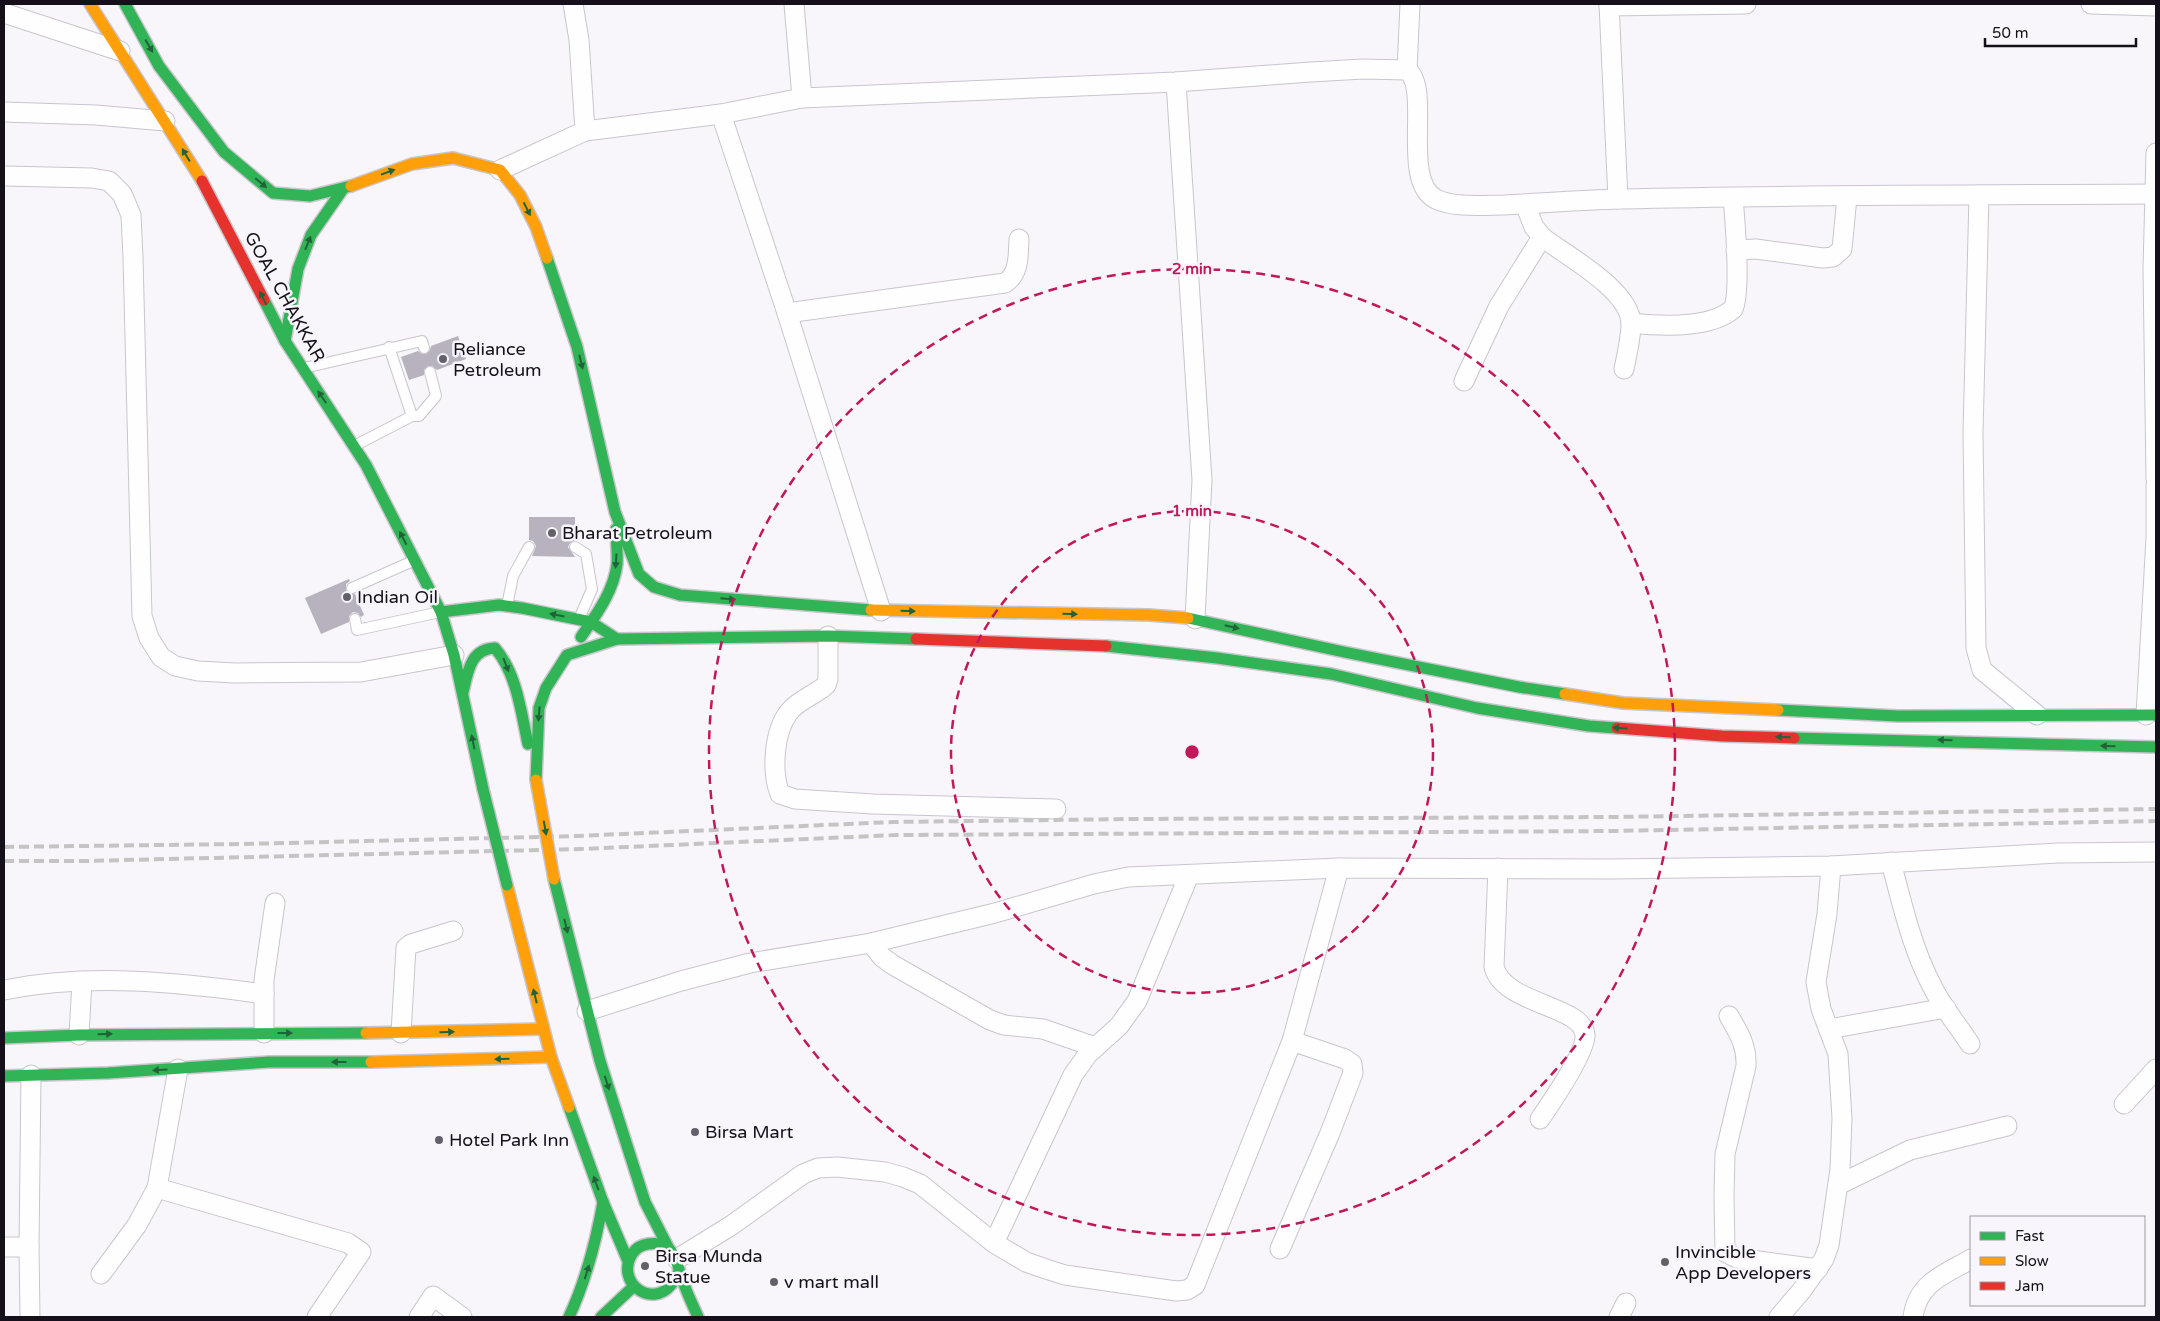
<svg xmlns="http://www.w3.org/2000/svg" width="2160" height="1321" font-family="'Varela Round',sans-serif">
	<style>
		.building { fill: #b7b2be }
		.lines { fill: none; stroke-linecap: round; stroke-linejoin: round }
		.lane-casing { stroke: #c9c5cd; stroke-width: 12 }
		.street-casing { stroke: #c9c5cd; stroke-width: 21 }
		.fast-casing { stroke: #c9c5cd; stroke-width: 14 }
		.slow-casing { stroke: #c9c5cd; stroke-width: 14 }
		.jam-casing { stroke: #c9c5cd; stroke-width: 14 }
		.lane { stroke: #fefefe; stroke-width: 10 }
		.street { stroke: #fefefe; stroke-width: 19 }
		.fast { stroke: #30b455; stroke-width: 11 }
		.slow { stroke: #ff9f0a; stroke-width: 11 }
		.jam { stroke: #e5322d; stroke-width: 11 }
		.rail { stroke: #c4c4c5; stroke-width: 4; stroke-dasharray: 10 5; stroke-linecap: butt }
		.fast-bridge-casing { stroke: #c9c5cd; stroke-width: 14; stroke-linecap: butt }
		.slow-bridge-casing { stroke: #c9c5cd; stroke-width: 14; stroke-linecap: butt }
		.fast-bridge { stroke: #30b455; stroke-width: 11 }
		.slow-bridge { stroke: #ff9f0a; stroke-width: 11 }
		.oneway { fill: #226238 }
		.ring { fill: none; stroke: #c2185b; stroke-width: 2.5; stroke-dasharray: 9 6 }
		.poi-dot { fill: #646069; stroke: #f8f5fc; stroke-width: 2 }
		.labels { text-anchor: middle; dominant-baseline: central; stroke-width: 5; stroke-linejoin: round; paint-order: stroke }
		.street-label { font-size: 18px; fill: #15101a; stroke: #f8f5fc }
		.poi-label { font-size: 18px; fill: #15101a; stroke: #f8f5fc; text-anchor: start }
		.centre { fill: #c2185b; stroke: #f8f5fc; stroke-width: 2.5 }
		.ring-label { font-size: 15px; text-anchor: middle; font-weight: bold; fill: #c2185b; stroke: #f8f5fc; stroke-width: 5; stroke-linejoin: round; paint-order: stroke }
	</style>
	<rect width="100%" height="100%" fill="#f8f6fb"/>
	<g class="building">
		<path d="M458 336 466 359 437 370 432 366H428L424 370V375L409 380 401 357 418 351 422 354H426L430 350 431 346Z"/>
		<path d="M529 517H575V540L570 543 568 547 575 557 532 556 536 546 533 541 529 540Z"/>
		<path d="M349 579 350 581 346 584V590L348 594H355L364 615 361 617 358 613 353 612 349 616V622L321 634 305 598Z"/>
	</g>
	<g class="lines">
		<g class="lane-casing">
			<g id="lane">
				<path d="M389 347 412 416"/>
				<path d="M304 368 422 341 424 348"/>
				<path d="M356 445 412 416H419L436 396 430 372"/>
				<path d="M575 547 586 554 592 589 579 619"/>
				<path d="M352 588 413 561"/>
				<path d="M507 606 513 576 529 547"/>
				<path d="M355 619 357 630 440 612"/>
			</g>
		</g>
		<g class="street-casing">
			<g id="street">
				<path d="M573 4 579 40 585 131"/>
				<path d="M794 4 802 98"/>
				<path d="M1609 4 1618 199"/>
				<path d="M2091 4 2156 6"/>
				<path d="M1609 6 1746 4"/>
				<path d="M4 13 120 51"/>
				<path d="M1407 70 1410 4"/>
				<path d="M1176 82 1202 480 1195 619"/>
				<path d="M4 112 96 115 165 121"/>
				<path d="M721 114 787 313 881 611"/>
				<path d="M2156 153 2153 269 2156 479"/>
				<path d="M500 170 585 131 721 114 802 98 1176 82 1311 72 1363 69 1407 70C1432 88 1400 181 1436 199 1453 208 1485 205 1504 205 1543 203 1582 200 1620 199 1798 195 1976 195 2154 194"/>
				<path d="M4 176 92 178 109 181 122 194 131 215 133 257 142 616 149 638 161 657 175 666 198 671 235 673 361 672 454 655"/>
				<path d="M1979 195 1973 433 1976 648 1982 670 2037 715"/>
				<path d="M1525 204 1534 227 1542 237C1567 256 1630 290 1631 323 1631 338 1627 354 1624 369"/>
				<path d="M1736 250 1756 249 1823 258 1833 257 1842 249 1847 197"/>
				<path d="M787 313 1005 283C1020 273 1018 255 1019 239"/>
				<path d="M1631 323C1659 326 1710 329 1733 309 1741 293 1735 220 1733 198"/>
				<path d="M1464 381 1499 306 1542 237"/>
				<path d="M828 636V679L826 685C815 695 798 700 789 712 774 731 771 771 780 794L795 799 873 804 1056 809"/>
				<path d="M2146 715 2156 538V485"/>
				<path d="M1891 862C1902 904 1912 948 1932 986 1942 1007 1958 1025 1970 1044"/>
				<path d="M1498 868 1494 967C1504 1005 1583 1005 1585 1035 1586 1052 1551 1103 1540 1119"/>
				<path d="M871 943 882 957 893 965 990 1020 1004 1025 1043 1029 1095 1047"/>
				<path d="M4 990C89 973 178 982 264 994"/>
				<path d="M587 1011 681 981 750 963 871 943 995 913 1094 884 1128 877 1339 868 1612 869 1831 866 2058 853 2156 852"/>
				<path d="M1729 1016C1739 1033 1747 1046 1746 1066L1725 1154 1724 1196 1725 1252 1737 1258 1818 1269"/>
				<path d="M1829 1029 1946 1008"/>
				<path d="M264 1033V980L275 903"/>
				<path d="M401 1033 406 948 411 944 453 931"/>
				<path d="M79 1035 82 982"/>
				<path d="M1292 1041 1339 868"/>
				<path d="M178 1069 157 1188 348 1243 361 1252 317 1317"/>
				<path d="M2124 1104 2156 1069"/>
				<path d="M1838 1185 1910 1150 2007 1126"/>
				<path d="M994 1243 1073 1075 1088 1054 1119 1026 1137 1001 1189 875"/>
				<path d="M4 1247H29L31 1075"/>
				<path d="M29 1247 30 1317"/>
				<path d="M677 1259 732 1225 803 1174 818 1168 837 1167 885 1172 903 1177 920 1184 994 1243 1026 1262 1046 1269 1065 1275 1176 1291 1187 1290 1195 1285 1292 1041 1345 1059 1352 1064 1353 1073 1330 1133 1280 1249"/>
				<path d="M101 1274 137 1225 157 1188"/>
				<path d="M419 1317 433 1296 462 1317"/>
				<path d="M1619 1317 1626 1303"/>
				<path d="M1779 1317 1802 1290 1824 1259 1829 1245 1840 1169 1842 1118 1838 1054 1821 1009 1816 982 1827 914 1831 866"/>
				<path d="M1913 1317C1918 1282 1944 1275 1971 1259"/>
			</g>
		</g>
		<g class="fast-casing">
			<g id="fast">
				<path d="M125 4 159 66 224 152 273 193 310 196 351 186"/>
				<path d="M547 258 577 347 615 512 639 574 654 587 680 595 871 610"/>
				<path d="M264 300 285 341 366 465 441 612 454 655 483 789"/>
				<path d="M285 341 298 269 311 235 343 189"/>
				<path d="M441 612 499 605 522 608 591 622 617 639"/>
				<path d="M1188 618 1344 652 1519 687 1565 694"/>
				<path d="M581 637C596 615 614 591 617 564 618 553 616 541 616 529"/>
				<path d="M1106 646 1217 658 1331 674 1477 708 1589 726 1617 728"/>
				<path d="M463 692C468 672 470 649 495 648 517 674 521 712 528 744"/>
				<path d="M1778 710 1898 716 2156 715"/>
				<path d="M1794 738 2156 747"/>
				<path d="M536 780 539 708 546 688 567 655 617 639 828 636 916 639"/>
				<path d="M554 879 600 1061 645 1202 669 1249"/>
				<path d="M4 1038 79 1035 366 1033"/>
				<path d="M4 1076 108 1073 269 1062H371"/>
				<path d="M569 1107 603 1202 628 1261"/>
				<path d="M679 1272C676 1276 674 1281 671 1285 651 1309 615 1282 632 1254 636 1248 641 1245 648 1244 676 1240 676 1264 683 1281 687 1294 693 1305 698 1317"/>
				<path d="M569 1317C586 1280 596 1242 603 1202"/>
				<path d="M601 1317 633 1287"/>
			</g>
		</g>
		<g class="slow-casing">
			<g id="slow">
				<path d="M90 4 202 181"/>
				<path d="M351 186 412 164 453 158 500 170 520 195 536 227 547 258"/>
				<path d="M871 610 1149 615 1188 618"/>
				<path d="M1565 694 1623 703 1778 710"/>
				<path d="M507 885 551 1057 569 1107"/>
				<path d="M366 1033 543 1029"/>
				<path d="M371 1062 551 1057"/>
			</g>
		</g>
		<g class="jam-casing">
			<g id="jam">
				<path d="M202 181 264 300"/>
				<path d="M916 639 1106 646"/>
				<path d="M1617 728 1722 736 1794 738"/>
			</g>
		</g>
		<use href="#lane" class="lane"/>
		<use href="#street" class="street"/>
		<use href="#fast" class="fast"/>
		<use href="#slow" class="slow"/>
		<use href="#jam" class="jam"/>
		<g class="rail">
			<path d="M4 847 243 844 577 836 893 822 1131 819 1612 817 2156 809"/>
			<path d="M4 861H85L581 849 897 835 1613 831 2156 821"/>
		</g>
		<g class="fast-bridge-casing">
			<path id="fast-bridge" d="M483 789 507 885"/>
		</g>
		<g class="slow-bridge-casing">
			<path id="slow-bridge" d="M536 780 554 879"/>
		</g>
		<use href="#fast-bridge" class="fast-bridge"/>
		<use href="#slow-bridge" class="slow-bridge"/>
	</g>
	<defs><path id="oneway-solid" d="M-6-.8H1V-3.2L6.5 0L1 3.2V.8H-6Z" transform="scale(1.25)"/></defs>
	<g class="oneway">
		<use href="#oneway-solid" transform="translate(149 46) rotate(60)"/>
		<use href="#oneway-solid" transform="translate(186 155) rotate(-121)"/>
		<use href="#oneway-solid" transform="translate(388 172) rotate(-20)"/>
		<use href="#oneway-solid" transform="translate(261 183) rotate(40)"/>
		<use href="#oneway-solid" transform="translate(527 209) rotate(63)"/>
		<use href="#oneway-solid" transform="translate(308 243) rotate(-68)"/>
		<use href="#oneway-solid" transform="translate(263 298) rotate(-117)"/>
		<use href="#oneway-solid" transform="translate(581 362) rotate(77)"/>
		<use href="#oneway-solid" transform="translate(322 397) rotate(-124)"/>
		<use href="#oneway-solid" transform="translate(403 538) rotate(-117)"/>
		<use href="#oneway-solid" transform="translate(616 561) rotate(94)"/>
		<use href="#oneway-solid" transform="translate(728 599) rotate(5)"/>
		<use href="#oneway-solid" transform="translate(908 611) rotate(1)"/>
		<use href="#oneway-solid" transform="translate(1070 614) rotate(1)"/>
		<use href="#oneway-solid" transform="translate(557 615) rotate(-169)"/>
		<use href="#oneway-solid" transform="translate(1232 627) rotate(13)"/>
		<use href="#oneway-solid" transform="translate(506 665) rotate(69)"/>
		<use href="#oneway-solid" transform="translate(539 714) rotate(95)"/>
		<use href="#oneway-solid" transform="translate(1620 728) rotate(-176)"/>
		<use href="#oneway-solid" transform="translate(1783 737) rotate(-179)"/>
		<use href="#oneway-solid" transform="translate(1945 740) rotate(-179)"/>
		<use href="#oneway-solid" transform="translate(473 742) rotate(-102)"/>
		<use href="#oneway-solid" transform="translate(2108 746) rotate(-178)"/>
		<use href="#oneway-solid" transform="translate(545 828) rotate(80)"/>
		<use href="#oneway-solid" transform="translate(566 926) rotate(76)"/>
		<use href="#oneway-solid" transform="translate(535 996) rotate(-104)"/>
		<use href="#oneway-solid" transform="translate(447 1032) rotate(-2)"/>
		<use href="#oneway-solid" transform="translate(285 1033)"/>
		<use href="#oneway-solid" transform="translate(105 1034) rotate(-1)"/>
		<use href="#oneway-solid" transform="translate(502 1059) rotate(178)"/>
		<use href="#oneway-solid" transform="translate(339 1062) rotate(-180)"/>
		<use href="#oneway-solid" transform="translate(160 1070) rotate(177)"/>
		<use href="#oneway-solid" transform="translate(607 1083) rotate(72)"/>
		<use href="#oneway-solid" transform="translate(596 1183) rotate(-110)"/>
		<use href="#oneway-solid" transform="translate(587 1272) rotate(-72)"/>
	</g>
	<g class="ring">
		<circle cx="1192" cy="752" r="241"/>
		<circle cx="1192" cy="752" r="483"/>
	</g>
	<g class="poi-dot">
		<circle cx="443" cy="359" r="5"/>
		<circle cx="552" cy="533" r="5"/>
		<circle cx="347" cy="597" r="5"/>
		<circle cx="695" cy="1132" r="5"/>
		<circle cx="439" cy="1140" r="5"/>
		<circle cx="1665" cy="1262" r="5"/>
		<circle cx="645" cy="1266" r="5"/>
		<circle cx="774" cy="1282" r="5"/>
	</g>
	<g class="labels">
		<g class="street-label">
			<text transform="translate(285 297) rotate(61)">GOAL CHAKKAR</text>
		</g>
		<g class="poi-label">
			<text x="453" y="349">Reliance<tspan x="453" dy="21">Petroleum</tspan></text>
			<text x="562" y="533">Bharat Petroleum</text>
			<text x="357" y="597">Indian Oil</text>
			<text x="705" y="1132">Birsa Mart</text>
			<text x="449" y="1140">Hotel Park Inn</text>
			<text x="1675" y="1252">Invincible<tspan x="1675" dy="21">App Developers</tspan></text>
			<text x="655" y="1256">Birsa Munda<tspan x="655" dy="21">Statue</tspan></text>
			<text x="784" y="1282">v mart mall</text>
		</g>
	</g>
	<circle cx="1192" cy="752" r="8" class="centre"/>
	<g class="ring-label">
		<text x="1192" y="274">2 min</text>
		<text x="1192" y="516">1 min</text>
	</g>
	<rect width="2160" height="1321" fill="none" stroke="#15101a" stroke-width="10"/>
	<rect x="1970" y="1216" width="175" height="90" fill="#f8f5fc" stroke="#9d99a2"/>
	<rect x="1980" y="1232" width="25" height="8" fill="#30b455" stroke="#9d99a2"/>
	<text x="2015" y="1241" font-size="15" fill="#15101a">Fast</text>
	<rect x="1980" y="1257" width="25" height="8" fill="#ff9f0a" stroke="#9d99a2"/>
	<text x="2015" y="1266" font-size="15" fill="#15101a">Slow</text>
	<rect x="1980" y="1282" width="25" height="8" fill="#e5322d" stroke="#9d99a2"/>
	<text x="2015" y="1291" font-size="15" fill="#15101a">Jam</text>
	<path d="M1985 38v8h151v-8" fill="none" stroke="#15101a" stroke-width="2.5"/>
	<text x="1992" y="38" font-size="15" fill="#15101a" stroke="#f8f5fc" stroke-width="4" paint-order="stroke">50 m</text>
</svg>
